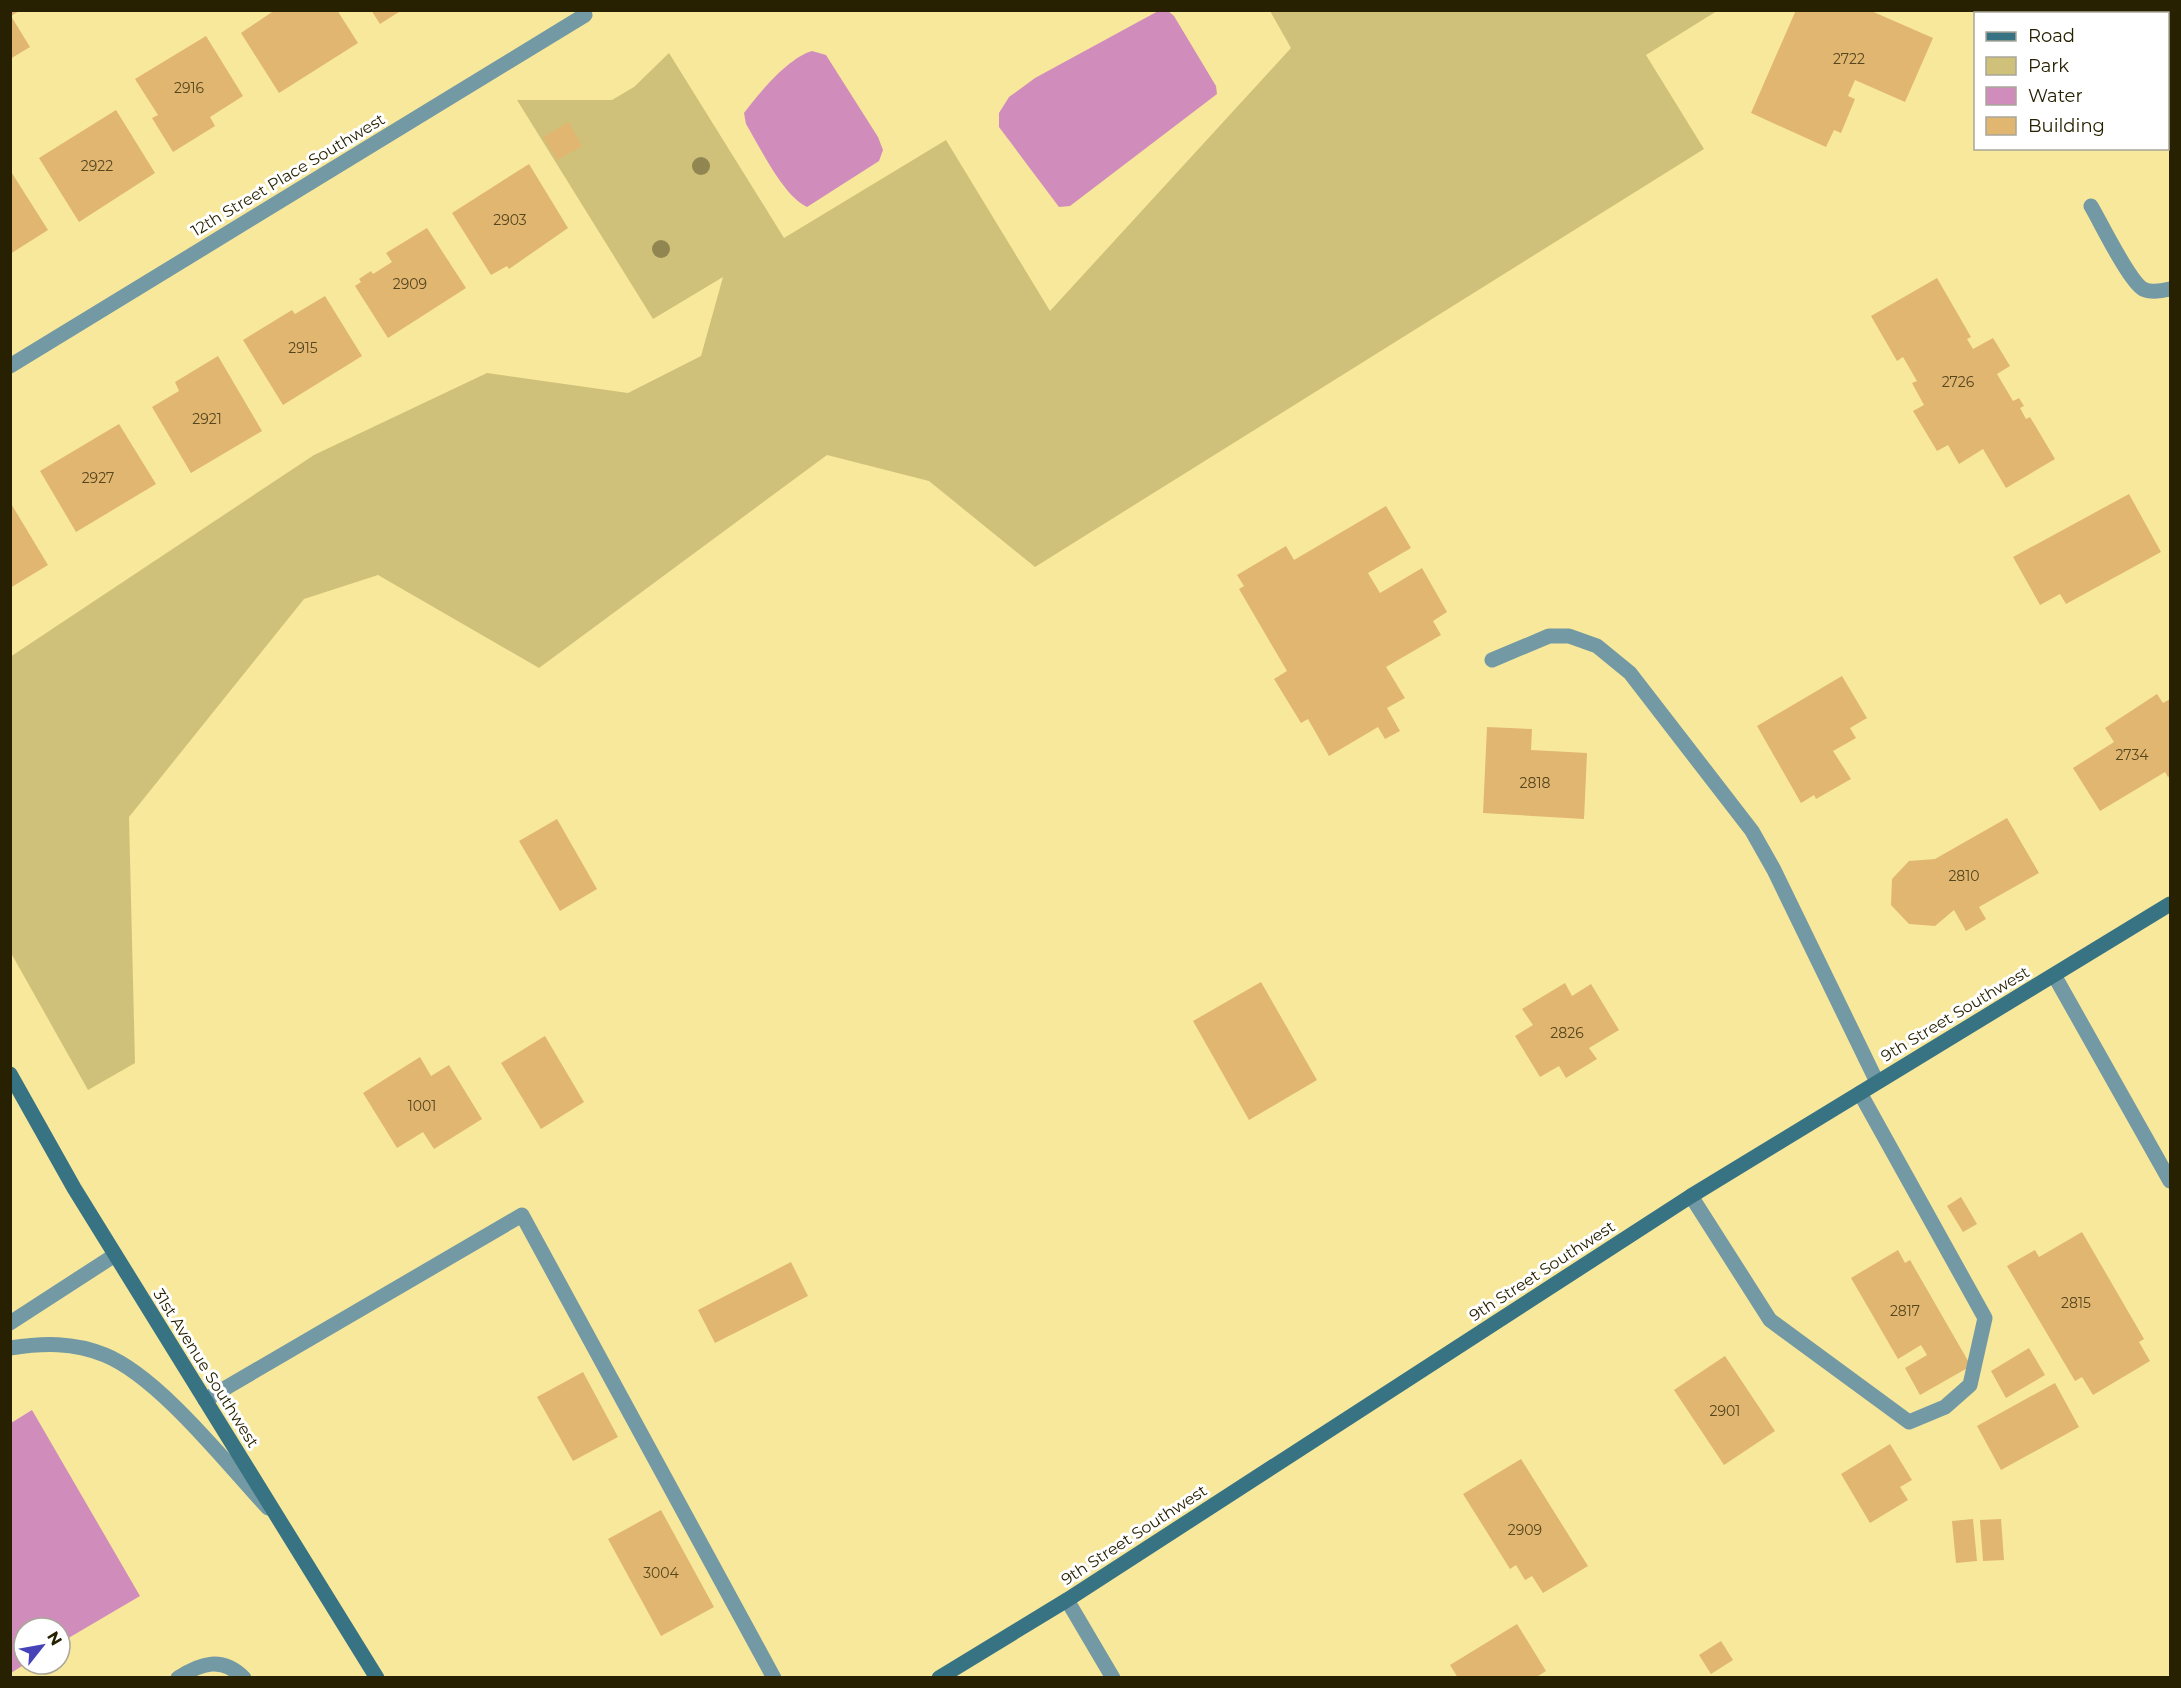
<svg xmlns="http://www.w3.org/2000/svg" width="2181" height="1688" font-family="Montserrat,sans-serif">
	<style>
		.green { fill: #d0c17a }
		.water { fill: #d08dbc }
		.building { fill: #e1b671 }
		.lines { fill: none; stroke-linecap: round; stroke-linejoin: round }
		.lane { stroke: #7399a4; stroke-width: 15 }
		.street { stroke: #7399a4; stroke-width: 15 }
		.secondary { stroke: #377383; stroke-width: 15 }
		.tree { fill: #918651 }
		.labels { text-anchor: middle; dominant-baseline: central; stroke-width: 6; stroke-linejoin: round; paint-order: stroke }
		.number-label { font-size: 14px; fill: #56461d }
		.street-label { font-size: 16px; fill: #272101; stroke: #fff }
	</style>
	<rect width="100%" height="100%" fill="#f8e89b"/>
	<path class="green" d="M1270 11H1717L1646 55 1704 149 1035 567 929 481 827 455 539 668 378 575 304 599 129 817 135 1063 88 1090 11 953 10 657 314 455 487 373 628 393 701 356 723 277 653 319 517 100H612L634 87 669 53 784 238 946 140 1050 311 1291 48Z"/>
	<g class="water">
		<path d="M1160 10 1168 11 1174 16 1216 86 1217 94 1070 206 1059 207 999 127V113L1009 97 1035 78Z"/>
		<path d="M812 51 826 55 878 137 883 150 879 161 807 207C783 196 760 147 746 124L744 113C759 93 788 58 812 51Z"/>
		<path d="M32 1410 140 1596 60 1643V1628H24L25 1664 11 1673V1423Z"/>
	</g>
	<g class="building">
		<path d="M10 10H21L11 16 30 47 10 59Z"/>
		<path d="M275 10H337L358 43 279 93 241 33Z"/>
		<path d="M371 10H402L380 24Z"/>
		<path d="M1796 10H1869L1933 38 1905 102 1855 80 1848 96 1855 99 1841 133 1834 130 1826 147 1751 113Z"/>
		<path d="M2170 10V83L2168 78V14H2163Z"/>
		<path d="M206 36 243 96 210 117 215 126 173 152 152 118 158 115 135 79Z"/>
		<path d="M116 110 155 173 79 222 39 158Z"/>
		<path d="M569 122 582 146 557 160 543 137Z"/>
		<path d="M529 164 568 228 509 269 507 266 491 275 452 213Z"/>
		<path d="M10 170 48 230 10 254Z"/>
		<path d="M427 228 466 288 388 338 355 286 361 282 359 279 371 271 373 274 392 262 386 253Z"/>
		<path d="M1937 278 1971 337 1967 339 1973 349 1993 338 2010 366 1997 374 2013 401 2019 398 2024 406 2020 408 2026 419 2030 417 2055 459 2006 488 1983 449 1959 464 1948 445 1937 451 1913 411 1924 405 1912 383 1917 381 1903 357 1897 361 1871 316Z"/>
		<path d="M325 296 362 356 283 405 243 340 292 310 295 314Z"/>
		<path d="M218 356 262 431 191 473 152 407 179 391 175 382Z"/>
		<path d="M119 424 156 484 76 532 40 471Z"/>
		<path d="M2129 494 2161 552 2066 604 2060 594 2040 605 2013 557Z"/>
		<path d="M10 502 48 565 10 588Z"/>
		<path d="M1386 506 1411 548 1368 573 1380 593 1422 568 1447 612 1433 621 1441 635 1386 667 1405 698 1387 708 1400 731 1385 739 1378 727 1329 756 1308 719 1301 723 1274 679 1287 671 1239 589 1244 586 1237 575 1286 546 1294 560Z"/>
		<path d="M1842 676 1867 718 1850 728 1856 738 1833 751 1851 779 1816 799 1814 795 1801 803 1757 726Z"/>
		<path d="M2157 694 2163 703 2170 699V776L2168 777 2165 772 2100 811 2073 768 2114 742 2105 728Z"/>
		<path d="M1487 727 1532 729 1531 750 1587 753 1584 819 1483 813Z"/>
		<path d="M2007 818 2039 873 1979 907 1986 919 1966 931 1954 910 1935 926 1909 924 1891 905 1892 879 1909 861 1935 859Z"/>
		<path d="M557 819 597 889 560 911 519 841Z"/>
		<path d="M1261 982 1317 1080 1249 1120 1193 1021Z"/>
		<path d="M1565 983 1572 996 1591 984 1619 1030 1589 1048 1597 1059 1566 1078 1559 1066 1540 1077 1515 1036 1533 1025 1522 1009Z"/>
		<path d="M545 1036 584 1102 541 1129 501 1063Z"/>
		<path d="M420 1057 431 1076 449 1065 482 1119 434 1149 423 1132 397 1148 363 1093Z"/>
		<path d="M1961 1197 1977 1224 1963 1232 1947 1206Z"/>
		<path d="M2082 1232 2144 1339 2139 1342 2150 1361 2093 1395 2082 1377 2075 1381 2007 1266 2035 1250 2039 1257Z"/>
		<path d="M1898 1250 1905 1263 1910 1260 1971 1366 1920 1395 1905 1368 1927 1355 1921 1345 1898 1359 1851 1278Z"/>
		<path d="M791 1262 808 1296 715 1343 698 1310Z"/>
		<path d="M2029 1348 2045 1375 2006 1398 1991 1371Z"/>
		<path d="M1725 1356 1775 1431 1724 1465 1674 1390Z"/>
		<path d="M583 1372 618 1437 573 1461 537 1397Z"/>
		<path d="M2055 1383 2079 1427 2001 1470 1977 1426Z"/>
		<path d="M1890 1444 1912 1480 1900 1487 1908 1500 1870 1523 1841 1474Z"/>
		<path d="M1521 1459 1588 1566 1543 1593 1532 1576 1525 1580 1516 1565 1510 1569 1463 1494Z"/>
		<path d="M661 1510 714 1607 661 1636 608 1539Z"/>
		<path d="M1973 1519 1977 1561 1956 1563 1952 1521Z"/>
		<path d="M2001 1519 2004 1560 1983 1561 1980 1520Z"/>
		<path d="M1517 1624 1546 1671 1535 1678H1458L1450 1665Z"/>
		<path d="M1721 1641 1733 1660 1711 1674 1699 1655Z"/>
	</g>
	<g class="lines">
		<g class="lane">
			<path d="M2091 206C2101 223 2129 281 2143 289 2151 293 2162 291 2170 289"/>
			<path d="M1492 660 1549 636H1569L1597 646 1630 673 1752 831 1774 870 1877 1082"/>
			<path d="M1691 1196 1770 1320 1909 1422 1945 1407 1970 1385 1985 1318 1860 1093"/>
			<path d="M205 1400 522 1215 774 1678"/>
			<path d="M178 1678C201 1663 222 1656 244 1678"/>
		</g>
		<g class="street">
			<path d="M10 366 585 15 582 10"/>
			<path d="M2054 975 2170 1181"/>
			<path d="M10 1323 115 1255"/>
			<path d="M10 1348C43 1343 73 1342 105 1355 159 1377 227 1464 268 1508"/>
			<path d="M1067 1600 1113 1678"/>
		</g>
		<g class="secondary">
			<path d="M10 1074 74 1188 377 1678"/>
			<path d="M939 1678 1067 1600 1691 1196 2170 904"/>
		</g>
	</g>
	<g class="tree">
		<circle cx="701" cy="166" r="9"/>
		<circle cx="661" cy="249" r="9"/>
	</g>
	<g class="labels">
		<g class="number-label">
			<text x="1849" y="59">2722</text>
			<text x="189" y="88">2916</text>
			<text x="97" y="166">2922</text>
			<text x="510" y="220">2903</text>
			<text x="410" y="284">2909</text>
			<text x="303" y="348">2915</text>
			<text x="1958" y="382">2726</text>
			<text x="207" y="419">2921</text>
			<text x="98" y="478">2927</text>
			<text x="2132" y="755">2734</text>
			<text x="1535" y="783">2818</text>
			<text x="1964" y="876">2810</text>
			<text x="1567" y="1033">2826</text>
			<text x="422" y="1106">1001</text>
			<text x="2076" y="1303">2815</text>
			<text x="1905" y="1311">2817</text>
			<text x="1725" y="1411">2901</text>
			<text x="1525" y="1530">2909</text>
			<text x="661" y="1573">3004</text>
		</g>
		<g class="street-label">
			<text transform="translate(288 175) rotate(-31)">12th Street Place Southwest</text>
			<text transform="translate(1955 1014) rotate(-31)">9th Street Southwest</text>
			<text transform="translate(1542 1271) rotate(-33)">9th Street Southwest</text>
			<text transform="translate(206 1368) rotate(58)">31st Avenue Southwest</text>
			<text transform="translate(1134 1535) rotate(-33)">9th Street Southwest</text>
		</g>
	</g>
	<rect width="2181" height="1688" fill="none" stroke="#272101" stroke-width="24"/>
	<rect x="1974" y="12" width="195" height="138" fill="#ffffff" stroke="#a9a699" stroke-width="1.5"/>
	<rect x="1986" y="32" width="30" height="9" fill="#377383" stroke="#a9a699" stroke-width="1.5"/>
	<text x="2028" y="42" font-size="18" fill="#272101">Road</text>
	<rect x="1986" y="57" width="30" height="18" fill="#d0c17a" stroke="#a9a699" stroke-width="1.5"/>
	<text x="2028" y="72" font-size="18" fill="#272101">Park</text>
	<rect x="1986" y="87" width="30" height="18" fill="#d08dbc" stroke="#a9a699" stroke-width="1.5"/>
	<text x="2028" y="102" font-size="18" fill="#272101">Water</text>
	<rect x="1986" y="117" width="30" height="18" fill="#e1b671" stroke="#a9a699" stroke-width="1.5"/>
	<text x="2028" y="132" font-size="18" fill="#272101">Building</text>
	<g transform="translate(42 1646) rotate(59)"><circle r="28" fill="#ffffff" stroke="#a9a699" stroke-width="1.5"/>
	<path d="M0-4.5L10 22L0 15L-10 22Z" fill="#4643b9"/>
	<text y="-9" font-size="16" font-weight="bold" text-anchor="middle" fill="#272101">N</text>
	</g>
</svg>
